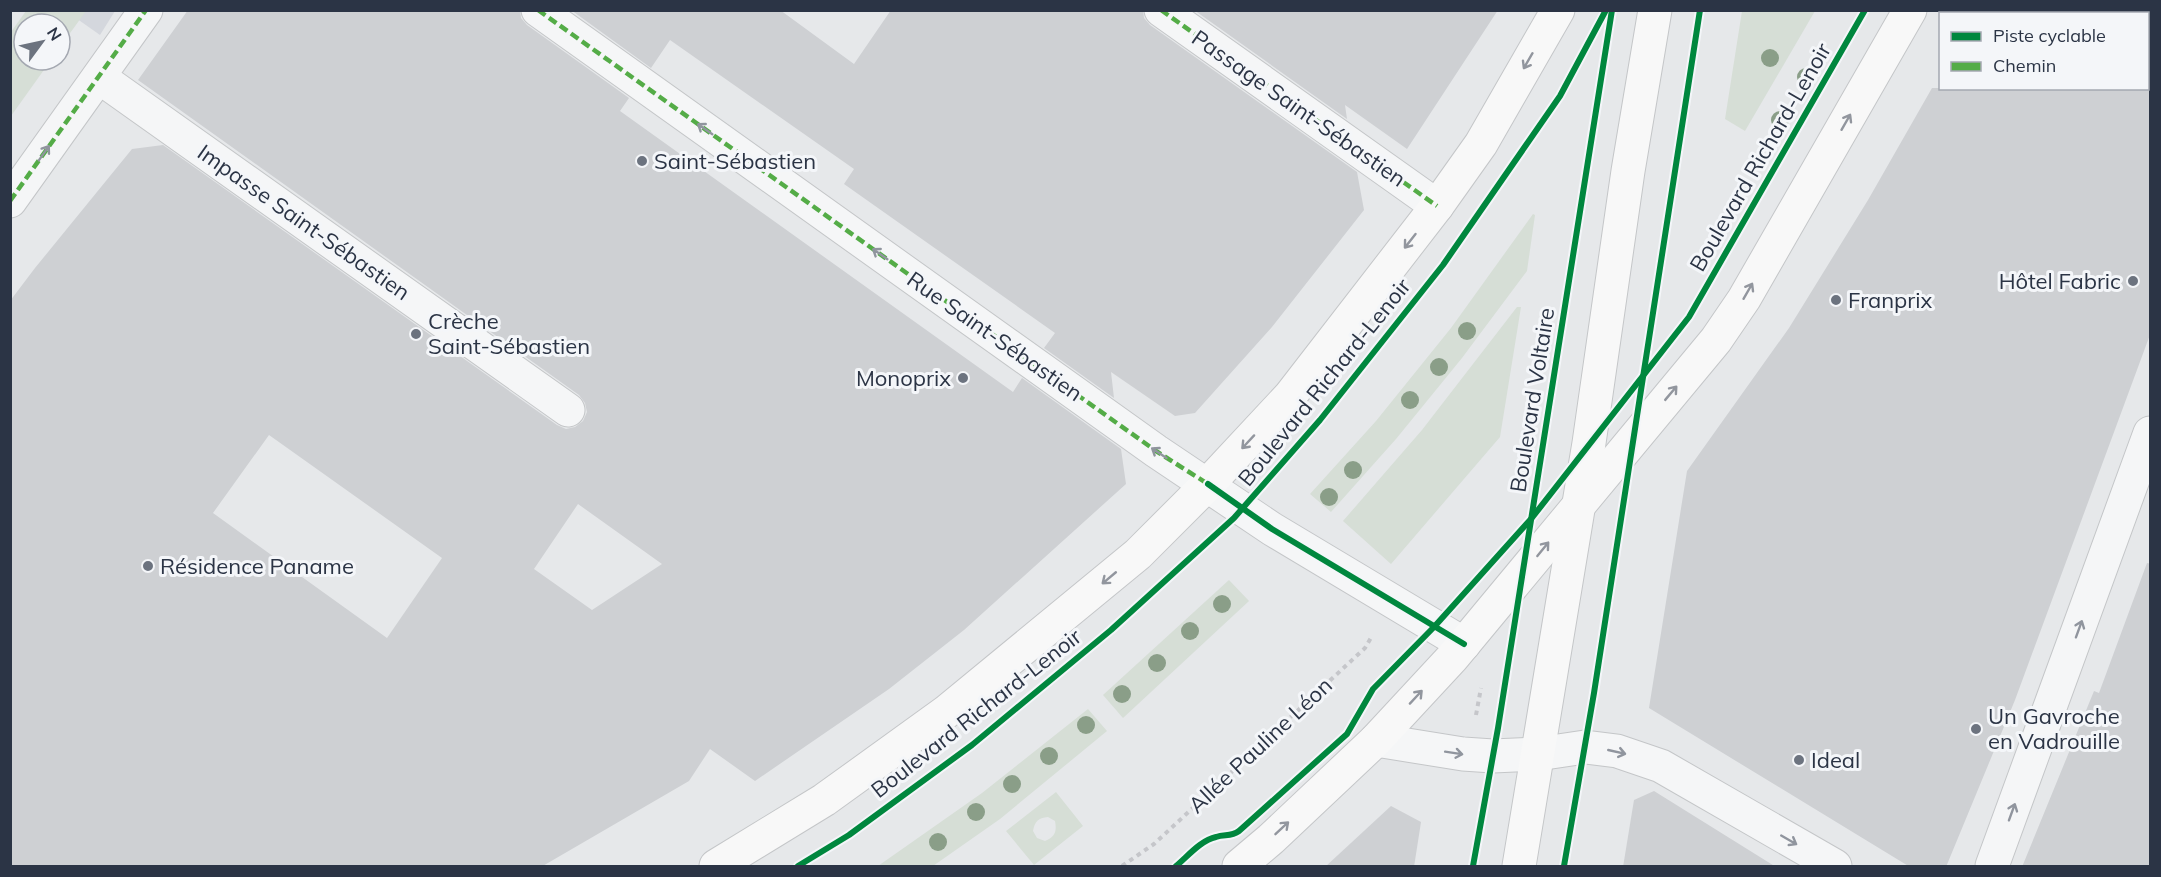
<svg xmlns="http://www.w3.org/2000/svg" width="2161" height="877" font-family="Mulish,sans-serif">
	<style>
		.built { fill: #d4d7dd }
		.green { fill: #d6ded6; fill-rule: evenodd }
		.building { fill: #ced0d3; fill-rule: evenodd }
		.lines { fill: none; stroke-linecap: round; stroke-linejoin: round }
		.street-casing { stroke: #c4c6c8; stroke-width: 35 }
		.secondary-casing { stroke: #c4c6c8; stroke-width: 35 }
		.path { stroke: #c5c6ca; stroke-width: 4; stroke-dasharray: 4.5 4.5; stroke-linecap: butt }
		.street { stroke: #f5f6f7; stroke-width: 33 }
		.secondary { stroke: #f8f8f8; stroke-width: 33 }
		.quiet { stroke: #54ac47; stroke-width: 4.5; stroke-dasharray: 9 4.5; stroke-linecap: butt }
		.cycleway-casing { stroke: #f4f6f9; stroke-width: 10 }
		.cycleway { stroke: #00873e; stroke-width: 6 }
		.tree { fill: #8a9e88 }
		.oneway { stroke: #92969e }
		.oneway2 { stroke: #90959e }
		.poi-dot { fill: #6c737f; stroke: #f4f6f9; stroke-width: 2 }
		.labels { text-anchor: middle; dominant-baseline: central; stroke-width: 6; stroke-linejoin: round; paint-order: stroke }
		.street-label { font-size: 22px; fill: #2b3445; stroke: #f4f6f9 }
		.poi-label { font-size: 22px; fill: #2b3445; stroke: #f4f6f9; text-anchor: start }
	</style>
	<rect width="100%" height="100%" fill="#e6e8ea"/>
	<path class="built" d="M66 11H115L100 35Z"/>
	<g class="green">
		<path d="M26 11H86L60 47V24H24V60H51L11 116V32Z"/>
		<path d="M1742 11H1815L1745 131 1725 119Z"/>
		<path d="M1533 214 1535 215 1527 271 1462 358 1396 439 1331 512 1310 494 1376 421 1451 328Z"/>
		<path d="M1517 307H1521L1500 437 1391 564 1343 521 1422 430Z"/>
		<path d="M1229 580 1249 601 1123 718 1103 695Z"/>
		<path d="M1088 709 1107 731 1000 819 933 866H878L982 793Z"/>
		<path d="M1056 792 1083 826 1034 865 1006 831ZM1048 817 1055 821C1057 832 1055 837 1045 841L1037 838 1033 831C1035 821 1038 818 1048 817Z"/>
	</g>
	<g class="building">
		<path d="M188 10H520L521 18 527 25 629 98 620 111 1013 392 1022 378 1121 449 1126 484 964 630 889 689 755 781 710 749 689 781 541 867H10V301L35 268 132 149 163 145 557 425 566 429 575 427 583 421 587 412 585 403 579 395 138 80ZM269 435 442 558 387 638 213 513ZM578 504 662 564 592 610 534 569Z"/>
		<path d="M571 10H780L854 64 891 10H1143L1144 18 1150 25 1357 172 1364 210 1272 327 1195 413 1175 416 1111 372 1114 398 1044 348 1055 333 844 184 854 169 670 40 651 68Z"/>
		<path d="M1194 10H1498L1407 149 1345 105 1347 119Z"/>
		<path d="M1932 88H2151V332L2015 700 1946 867H1910L1649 708 1687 471 1789 328 1868 200Z"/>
		<path d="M2147 563 2151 564V867H2022L2094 691 2099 693Z"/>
		<path d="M1654 791 1776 867H1623L1634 800Z"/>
		<path d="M1391 806 1421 822 1414 867H1325Z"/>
	</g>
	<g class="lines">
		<g class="street-casing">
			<g id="street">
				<path d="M538 10 1156 451 1272 529 1464 644"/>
				<path d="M1161 10 1437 206"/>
				<path d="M99 77 568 410"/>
				<path d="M10 201 146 10"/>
				<path d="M1376 740 1463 754 1493 756 1538 754 1585 747 1617 751 1661 766 1835 866"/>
				<path d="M1992 866 2150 433"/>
			</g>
		</g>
		<g class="secondary-casing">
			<g id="secondary">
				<path d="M716 866 824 800 946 712 1138 554 1208 484 1290 396 1437 206 1481 144 1558 10"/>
				<path d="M1239 866 1271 839 1376 740 1453 657 1716 340 1744 299 1910 10"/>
				<path d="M1519 866 1589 443 1628 171 1655 10"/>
			</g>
		</g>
		<g class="path">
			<path d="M1476 715 1481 688"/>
			<path d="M1122 866 1154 844 1365 648 1372 636"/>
		</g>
		<use href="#street" class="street"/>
		<use href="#secondary" class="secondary"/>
		<g class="quiet">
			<path d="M538 10 1156 451 1208 484"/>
			<path d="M1161 10 1437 206"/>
			<path d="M10 201 146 10"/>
		</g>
		<g class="cycleway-casing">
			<g id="cycleway">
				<path d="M1208 484 1272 529 1464 644"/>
				<path d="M798 866 849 835 972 745 1111 630 1234 518 1320 420 1443 265 1560 96 1606 10"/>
				<path d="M1176 866C1187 857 1201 840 1216 837 1225 834 1231 837 1239 831L1347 734 1373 689 1434 627 1531 519 1689 317 1865 10"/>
				<path d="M1473 866 1498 728 1612 10"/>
				<path d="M1564 866 1594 693 1700 10"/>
			</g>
		</g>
		<use href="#cycleway" class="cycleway"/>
	</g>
	<g class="tree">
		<circle cx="1770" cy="58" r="9"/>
		<circle cx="1806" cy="77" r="9"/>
		<circle cx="1780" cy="120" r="9"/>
		<circle cx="1467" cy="331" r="9"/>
		<circle cx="1439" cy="367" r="9"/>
		<circle cx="1410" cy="400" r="9"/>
		<circle cx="1353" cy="470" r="9"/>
		<circle cx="1329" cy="497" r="9"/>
		<circle cx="1222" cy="604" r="9"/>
		<circle cx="1190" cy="631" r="9"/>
		<circle cx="1157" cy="663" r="9"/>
		<circle cx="1122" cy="694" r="9"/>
		<circle cx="1086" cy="725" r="9"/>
		<circle cx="1049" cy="756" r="9"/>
		<circle cx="1012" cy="784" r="9"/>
		<circle cx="976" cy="812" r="9"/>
		<circle cx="938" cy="842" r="9"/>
	</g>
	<defs><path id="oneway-shaft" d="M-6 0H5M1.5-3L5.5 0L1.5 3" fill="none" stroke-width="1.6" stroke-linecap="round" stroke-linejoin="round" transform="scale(1.5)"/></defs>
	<g class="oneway">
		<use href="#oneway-shaft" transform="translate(1528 61) rotate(120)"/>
		<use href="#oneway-shaft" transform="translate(1846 122) rotate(-60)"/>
		<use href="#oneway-shaft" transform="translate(1410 241) rotate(128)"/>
		<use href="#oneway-shaft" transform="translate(1748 291) rotate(-60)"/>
		<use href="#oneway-shaft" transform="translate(1671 393) rotate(-50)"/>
		<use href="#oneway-shaft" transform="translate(1248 442) rotate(133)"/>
		<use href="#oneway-shaft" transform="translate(1543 549) rotate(-51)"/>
		<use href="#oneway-shaft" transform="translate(1109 578) rotate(140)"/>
		<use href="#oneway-shaft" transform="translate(1416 697) rotate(-47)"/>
		<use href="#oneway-shaft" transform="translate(1282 828) rotate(-43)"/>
	</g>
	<g class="oneway2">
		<use href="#oneway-shaft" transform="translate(705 129) rotate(-145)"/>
		<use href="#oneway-shaft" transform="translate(44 153) rotate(-55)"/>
		<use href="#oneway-shaft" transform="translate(880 254) rotate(-145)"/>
		<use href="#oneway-shaft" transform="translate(1159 453) rotate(-146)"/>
		<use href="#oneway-shaft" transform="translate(2079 629) rotate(-70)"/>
		<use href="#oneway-shaft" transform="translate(1617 752) rotate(13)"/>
		<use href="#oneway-shaft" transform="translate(1454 753) rotate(9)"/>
		<use href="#oneway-shaft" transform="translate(2012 812) rotate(-70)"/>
		<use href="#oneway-shaft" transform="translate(1789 840) rotate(30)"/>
	</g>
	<g class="poi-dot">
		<circle cx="642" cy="161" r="6"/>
		<circle cx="2133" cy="281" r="6"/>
		<circle cx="1836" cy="300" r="6"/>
		<circle cx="416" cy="334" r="6"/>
		<circle cx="963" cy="378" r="6"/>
		<circle cx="148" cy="566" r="6"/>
		<circle cx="1976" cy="729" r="6"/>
		<circle cx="1799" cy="760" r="6"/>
	</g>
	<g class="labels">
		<g class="street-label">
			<text transform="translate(1299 108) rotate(35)">Passage Saint-Sébastien</text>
			<text transform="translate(1760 157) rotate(-60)">Boulevard Richard-Lenoir</text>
			<text transform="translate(304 222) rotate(35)">Impasse Saint-Sébastien</text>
			<text transform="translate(995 336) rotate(35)">Rue Saint-Sébastien</text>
			<text transform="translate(1324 382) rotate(-51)">Boulevard Richard-Lenoir</text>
			<text transform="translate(1532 400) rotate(-81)">Boulevard Voltaire</text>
			<text transform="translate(976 713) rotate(-38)">Boulevard Richard-Lenoir</text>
			<text transform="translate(1260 745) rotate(-43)">Allée Pauline Léon</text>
		</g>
		<g class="poi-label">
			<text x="654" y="161">Saint-Sébastien</text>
			<text x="2121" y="281" text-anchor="end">Hôtel Fabric</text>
			<text x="1848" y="300">Franprix</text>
			<text x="428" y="321">Crèche<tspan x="428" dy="25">Saint-Sébastien</tspan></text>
			<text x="951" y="378" text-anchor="end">Monoprix</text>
			<text x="160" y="566">Résidence Paname</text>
			<text x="1988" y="716">Un Gavroche<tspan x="1988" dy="25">en Vadrouille</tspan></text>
			<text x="1811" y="760">Ideal</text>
		</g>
	</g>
	<rect width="2161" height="877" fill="none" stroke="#2b3445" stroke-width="24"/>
	<rect x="1939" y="12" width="210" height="78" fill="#f4f6f9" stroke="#a4a8b1" stroke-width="1.5"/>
	<rect x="1951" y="32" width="30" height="9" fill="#00873e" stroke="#a4a8b1" stroke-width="1.5"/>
	<text x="1993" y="42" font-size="18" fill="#2b3445">Piste cyclable</text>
	<rect x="1951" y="62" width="30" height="9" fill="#54ac47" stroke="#a4a8b1" stroke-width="1.5"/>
	<text x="1993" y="72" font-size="18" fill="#2b3445">Chemin</text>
	<g transform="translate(42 42) rotate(57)"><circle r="28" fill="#f4f6f9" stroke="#a4a8b1" stroke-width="1.5"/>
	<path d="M0-4.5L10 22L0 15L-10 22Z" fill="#6c737f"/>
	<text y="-9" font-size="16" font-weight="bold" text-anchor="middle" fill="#2b3445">N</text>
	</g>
</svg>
